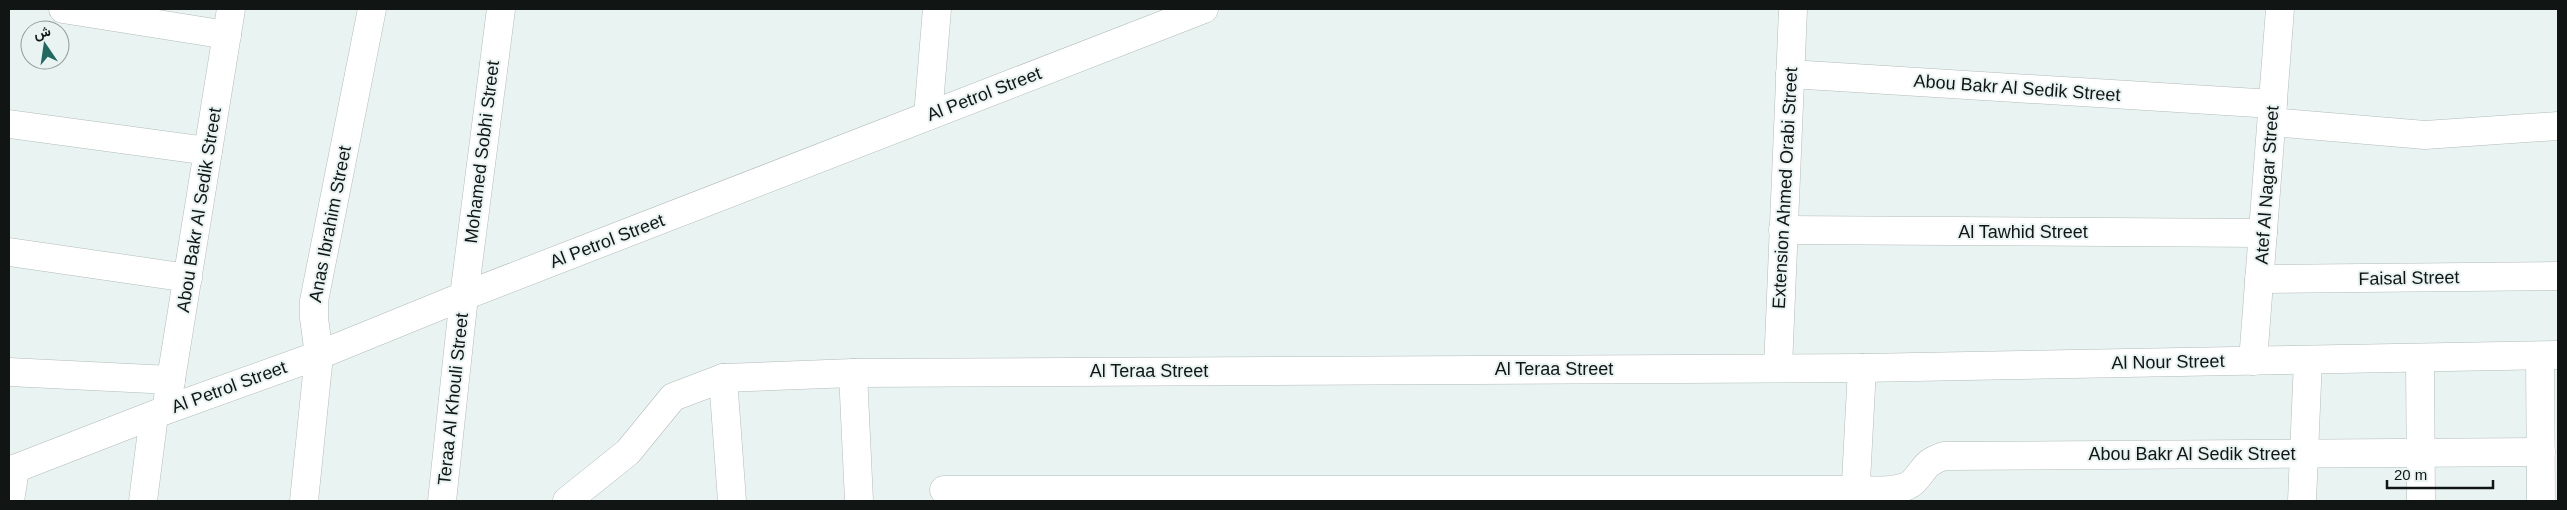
<svg xmlns="http://www.w3.org/2000/svg" width="2567" height="510" font-family="Helvetica,Vazirmatn,sans-serif">
	<style>
		.lines { fill: none; stroke-linecap: round; stroke-linejoin: round }
		.minor-casing { stroke: #b1bcb9; stroke-width: 29 }
		.minor { stroke: #fff; stroke-width: 28 }
		.labels { text-anchor: middle; dominant-baseline: central; stroke-width: 4; stroke-linejoin: round; paint-order: stroke }
		.street-label { font-size: 18px; fill: #111514; stroke: #e9f4f2 }
	</style>
	<rect width="100%" height="100%" fill="#e9f4f2"/>
	<g class="lines">
		<g class="minor-casing">
			<g id="minor">
				<path d="M63 9 227 35"/>
				<path d="M1790 74 2273 104"/>
				<path d="M928 116 937 9"/>
				<path d="M2272 122 2425 135 2558 126"/>
				<path d="M9 124 208 151"/>
				<path d="M1783 230 2263 233"/>
				<path d="M9 252 188 278"/>
				<path d="M2259 279 2558 276"/>
				<path d="M2540 356 2541 501"/>
				<path d="M2420 358 2421 501"/>
				<path d="M2253 361 2280 9"/>
				<path d="M1778 368 1793 9"/>
				<path d="M9 372 171 380"/>
				<path d="M853 373 859 501"/>
				<path d="M723 378 732 501"/>
				<path d="M166 410 231 9"/>
				<path d="M9 471 166 410 319 355 464 296 1204 9"/>
				<path d="M944 490H1855C1872 490 1902 494 1914 481 1927 467 1924 463 1944 456L2541 452"/>
				<path d="M10 501 15 469"/>
				<path d="M143 501 154 415"/>
				<path d="M304 501 319 355 314 318V301L372 9"/>
				<path d="M442 501 464 296 501 9"/>
				<path d="M567 501 628 452 673 397 723 378 853 373 1862 368 2558 355"/>
				<path d="M1855 501 1862 368"/>
				<path d="M2302 501 2308 360"/>
			</g>
		</g>
		<use href="#minor" class="minor"/>
	</g>
	<g class="labels">
		<g class="street-label">
			<text transform="translate(2017 88) rotate(4)">Abou Bakr Al Sedik Street</text>
			<text transform="translate(984 94) rotate(-21)">Al Petrol Street</text>
			<text transform="translate(482 152) rotate(-83)">Mohamed Sobhi Street</text>
			<text transform="translate(2267 185) rotate(-86)">Atef Al Nagar Street</text>
			<text transform="translate(1785 188) rotate(-87)">Extension Ahmed Orabi Street</text>
			<text transform="translate(199 210) rotate(-81)">Abou Bakr Al Sedik Street</text>
			<text transform="translate(330 224) rotate(-79)">Anas Ibrahim Street</text>
			<text x="2023" y="232">Al Tawhid Street</text>
			<text transform="translate(607 241) rotate(-21)">Al Petrol Street</text>
			<text transform="translate(2409 278) rotate(-1)">Faisal Street</text>
			<text transform="translate(2168 362) rotate(-1)">Al Nour Street</text>
			<text x="1554" y="369">Al Teraa Street</text>
			<text x="1149" y="371">Al Teraa Street</text>
			<text transform="translate(229 387) rotate(-20)">Al Petrol Street</text>
			<text transform="translate(453 399) rotate(-84)">Teraa Al Khouli Street</text>
			<text x="2192" y="454">Abou Bakr Al Sedik Street</text>
		</g>
	</g>
	<rect width="2567" height="510" fill="none" stroke="#111514" stroke-width="20"/>
	<g transform="translate(45 45) rotate(347)"><circle r="24" fill="#e9f4f2" stroke="#939b99"/>
	<path d="M0-4L9 19L0 12L-9 19Z" fill="#216960"/>
	<text y="-8" font-size="14" font-weight="bold" text-anchor="middle" fill="#111514">ش</text>
	</g>
	<path d="M2387 480v8h106v-8" fill="none" stroke="#111514" stroke-width="2.5"/>
	<text x="2394" y="480" font-size="15" fill="#111514" stroke="#e9f4f2" stroke-width="4" paint-order="stroke">20 m</text>
</svg>
